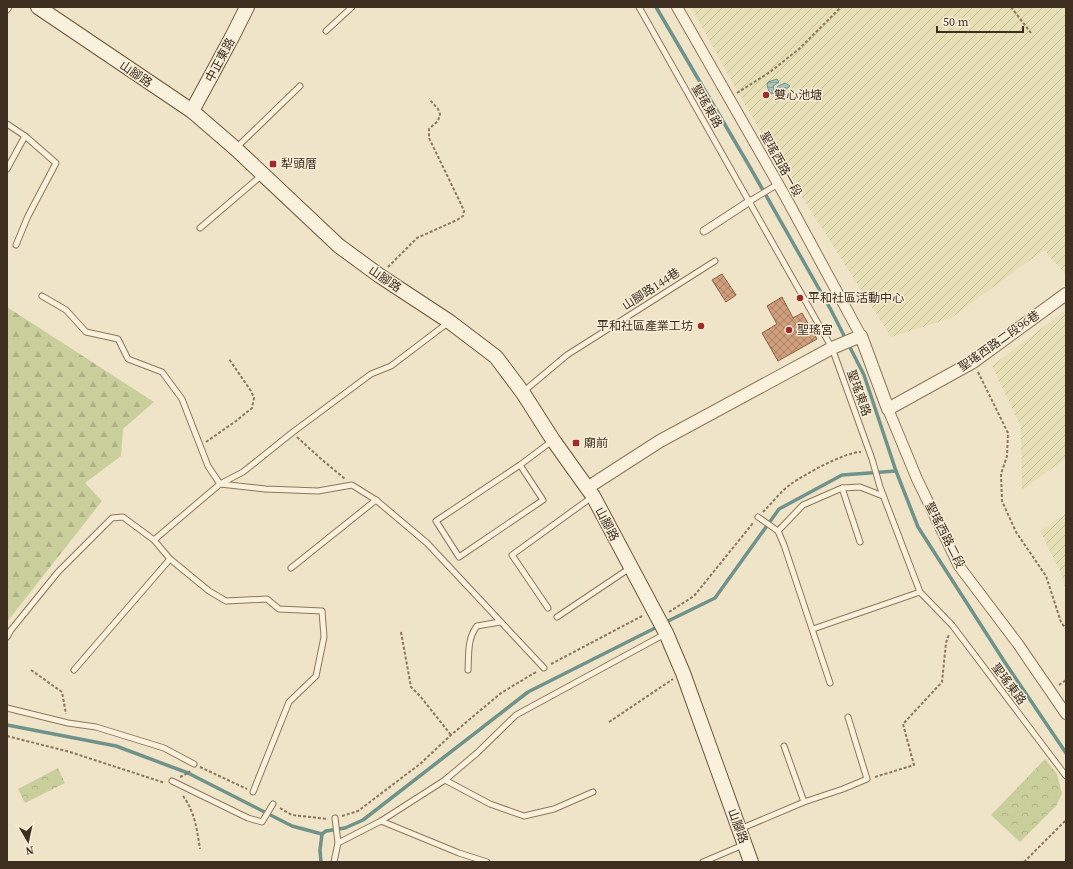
<svg xmlns="http://www.w3.org/2000/svg" width="1073" height="869" font-family="'Source Serif 4','Noto Sans TC',serif">
	<style>
		.farmland { fill: url(#farmland-furrows) }
		.forest { fill: url(#forest-firs) }
		.park { fill: url(#park-crowns) }
		.water { fill: url(#water-rules); stroke: #6f938a }
		.lines { fill: none; stroke-linecap: round; stroke-linejoin: round }
		.stream { stroke: #6f938a; stroke-width: 3.5 }
		.building { fill: url(#building-cross-hatch); stroke: #8d5f41 }
		.service-casing { stroke: #8d765c; stroke-width: 7 }
		.pedestrian-casing { stroke: #8d765c; stroke-width: 9 }
		.minor-casing { stroke: #8d765c; stroke-width: 12 }
		.tertiary-casing { stroke: #8d765c; stroke-width: 14 }
		.secondary-casing { stroke: #6f573f; stroke-width: 16 }
		.path { stroke: #8d765c; stroke-width: 2; stroke-dasharray: 3 2; stroke-linecap: butt }
		.service { stroke: #faf1dc; stroke-width: 5 }
		.pedestrian { stroke: #faf1dc; stroke-width: 7 }
		.minor { stroke: #faf1dc; stroke-width: 10 }
		.tertiary { stroke: #faf1dc; stroke-width: 12 }
		.secondary { stroke: #faf1dc; stroke-width: 14 }
		.poi-dot { fill: #9e2a2b; stroke: #f7eed8; stroke-width: 1.5 }
		.labels { text-anchor: middle; dominant-baseline: central; stroke-width: 3; stroke-linejoin: round; paint-order: stroke }
		.street-label { font-size: 12px; fill: #3d2e20; stroke: #f7eed8 }
		.poi-label { font-size: 12px; fill: #3d2e20; stroke: #f7eed8; text-anchor: start }
	</style>
	<defs>
		<pattern id="farmland-furrows" width="10" height="10" patternUnits="userSpaceOnUse"><rect width="10" height="10" fill="#e6deb5"/><path d="M-1 1l2-2M0 10L10 0M9 11l2-2" fill="none" stroke="#c6bf9b"/></pattern>
		<pattern id="forest-firs" width="22" height="20" patternUnits="userSpaceOnUse"><rect width="22" height="20" fill="#c9cf9b"/><path d="M5 1l3.5 6h-7zM16 11l3.5 6h-7z" fill="#aeb285"/></pattern>
		<pattern id="park-crowns" width="20" height="18" patternUnits="userSpaceOnUse"><rect width="20" height="18" fill="#c9cf9b"/><path d="M2 6a3 3 0 1 1 6 0M12 15a3 3 0 1 1 6 0" fill="none" stroke="#aeb285"/></pattern>
		<pattern id="water-rules" width="6" height="5" patternUnits="userSpaceOnUse"><rect width="6" height="5" fill="#a9c4bc"/><path d="M0 2.5h6" fill="none" stroke="#8ba098"/></pattern>
		<pattern id="building-cross-hatch" width="8" height="8" patternUnits="userSpaceOnUse"><rect width="8" height="8" fill="#cf9f7d"/><path d="M0 0l8 8M0 8l8-8" fill="none" stroke="#a98266"/></pattern>
	</defs>
	<rect width="100%" height="100%" fill="#f0e4c8"/>
	<g class="farmland">
		<path d="M691 7H1066V275L1044 250 951 318 891 337 761 132 740 96Z"/>
		<path d="M1066 310V458L1022 490 1021 427 992 366Z"/>
		<path d="M1066 513V591L1060 571 1040 531Z"/>
	</g>
	<path class="forest" d="M7 307 154 402 123 429 121 456 85 483 102 501 7 622Z"/>
	<g class="park">
		<path d="M1045 759 1057 774 1062 794 1056 806 1020 842 991 815Z"/>
		<path d="M58 768 65 783 25 803 18 789Z"/>
	</g>
	<g class="water">
		<path d="M777 79 779 82 773 86 775 93 771 94 769 92 767 85 768 82Z"/>
		<path d="M785 83 790 86 785 90 788 93 787 97 780 95 776 89 778 86Z"/>
	</g>
	<g class="lines">
		<g class="stream">
			<path d="M656 7 751 169 831 310 864 375 896 471 918 527 1004 661 1066 753"/>
			<path d="M664 623 715 598 779 509 842 475 896 471"/>
			<path d="M7 725 116 746 188 773 292 826 322 834 326 831 345 828 363 820 528 692 659 626"/>
			<path d="M321 862 320 850 322 834"/>
		</g>
	</g>
	<g class="building">
		<path d="M722 274 736 295 726 302 712 280Z"/>
		<path d="M782 297 793 318 802 313 817 339 778 361 762 333 777 324 767 306Z"/>
	</g>
	<g class="lines">
		<g class="service-casing">
			<g id="service">
				<path d="M639 7 832 348 872 459 880 487 920 592 952 625 1066 776"/>
				<path d="M7 10 9 7"/>
				<path d="M326 31 352 7"/>
				<path d="M7 124 25 136"/>
				<path d="M236 148 300 86"/>
				<path d="M7 169 25 136 56 163 28 216 16 245"/>
				<path d="M750 201 778 184"/>
				<path d="M200 228 262 175"/>
				<path d="M42 296 66 310 86 332 118 339 128 359 162 372 182 399 208 466 220 484 265 489 318 491 352 485 376 500 427 543 544 668"/>
				<path d="M523 392 567 355 715 261"/>
				<path d="M520 465 543 500 459 557 436 521 520 465 552 441"/>
				<path d="M842 488 860 542"/>
				<path d="M758 517 778 531 784 545 830 683"/>
				<path d="M778 531 803 505 842 488 860 487 883 496"/>
				<path d="M154 540 220 484 243 472 293 432 371 374 391 366 449 322"/>
				<path d="M291 568 376 500"/>
				<path d="M548 608 512 555 592 497"/>
				<path d="M557 617 630 568"/>
				<path d="M813 629 920 592"/>
				<path d="M7 637 11 630 58 572 112 518 123 517 154 540 170 559 209 591 226 601 267 599 279 609 322 611 324 637 316 676 289 702 253 792"/>
				<path d="M74 670 170 559"/>
				<path d="M468 670C469 654 467 639 477 626L500 622"/>
				<path d="M7 708 68 723 96 727 164 748 194 764"/>
				<path d="M784 746 804 802"/>
				<path d="M445 780 490 804 524 816 554 809 593 792"/>
				<path d="M172 781 248 818 262 822 273 804"/>
				<path d="M335 818 338 843"/>
				<path d="M381 821 459 853 487 862"/>
				<path d="M740 829 804 802 843 789 867 779 848 717"/>
				<path d="M334 862 338 843 381 821 445 780 477 753 516 715 665 634"/>
				<path d="M703 862 743 845"/>
			</g>
		</g>
		<g class="pedestrian-casing">
			<path id="pedestrian" d="M704 231 750 201"/>
		</g>
		<g class="minor-casing">
			<g id="minor">
				<path d="M677 7 785 196 861 336"/>
				<path d="M888 409 917 479 959 566 1018 644 1066 714"/>
			</g>
		</g>
		<g class="tertiary-casing">
			<path id="tertiary" d="M587 488 660 441 832 348 861 336 888 409 973 362 1066 294"/>
		</g>
		<g class="secondary-casing">
			<g id="secondary">
				<path d="M38 7 192 111 236 149 339 246 380 276 450 322 496 357 523 393 553 440 593 496 666 633 683 673 751 862"/>
				<path d="M192 111 232 37 247 7"/>
			</g>
		</g>
		<g class="path">
			<path d="M1011 7 1031 33"/>
			<path d="M737 93 770 72 799 49 841 7"/>
			<path d="M388 267 417 238 457 220 463 216 464 211 461 204 429 138V129L438 121 440 114 438 109 429 99"/>
			<path d="M978 372 1008 433 1007 456 1001 474 1002 501 1016 532 1046 576 1061 622 1066 629"/>
			<path d="M297 437 320 458 345 479"/>
			<path d="M206 442 236 421 252 408 254 398 251 391 229 359"/>
			<path d="M763 512C772 503 781 491 791 484 805 474 845 452 861 452"/>
			<path d="M669 612 694 596 753 523"/>
			<path d="M401 632 411 687 420 696 451 735"/>
			<path d="M551 664 642 616"/>
			<path d="M31 670 62 692 66 714"/>
			<path d="M1059 685 1066 680"/>
			<path d="M609 722 673 679"/>
			<path d="M7 736 70 752 165 783"/>
			<path d="M200 767 247 789"/>
			<path d="M180 777 188 773 190 771"/>
			<path d="M875 777 914 765 903 724 942 682 946 643 949 634"/>
			<path d="M183 796C195 812 197 830 200 849"/>
			<path d="M280 808 292 815 328 819"/>
			<path d="M342 816 358 811 420 764 451 735 501 693 536 672"/>
			<path d="M1024 862 1066 820"/>
		</g>
		<use href="#service" class="service"/>
		<use href="#pedestrian" class="pedestrian"/>
		<use href="#minor" class="minor"/>
		<use href="#tertiary" class="tertiary"/>
		<use href="#secondary" class="secondary"/>
	</g>
	<g class="poi-dot">
		<circle cx="766" cy="95" r="4"/>
		<rect x="269" y="160" width="8" height="8" rx="2"/>
		<circle cx="800" cy="298" r="4"/>
		<circle cx="701" cy="326" r="4"/>
		<circle cx="789" cy="330" r="4"/>
		<rect x="572" y="439" width="8" height="8" rx="2"/>
	</g>
	<g class="labels">
		<g class="street-label">
			<text transform="translate(220 60) rotate(-62)">中正東路</text>
			<text transform="translate(136 74) rotate(34)">山腳路</text>
			<text transform="translate(707 106) rotate(60)">聖瑤東路</text>
			<text transform="translate(781 164) rotate(61)">聖瑤西路一段</text>
			<text transform="translate(385 279) rotate(34)">山腳路</text>
			<text transform="translate(651 289) rotate(-33)">山腳路144巷</text>
			<text transform="translate(999 341) rotate(-35)">聖瑤西路二段96巷</text>
			<text transform="translate(859 393) rotate(70)">聖瑤東路</text>
			<text transform="translate(607 524) rotate(62)">山腳路</text>
			<text transform="translate(945 535) rotate(63)">聖瑤西路二段</text>
			<text transform="translate(1009 684) rotate(53)">聖瑤東路</text>
			<text transform="translate(738 826) rotate(70)">山腳路</text>
		</g>
		<g class="poi-label">
			<text x="774" y="95">雙心池塘</text>
			<text x="281" y="164">犁頭厝</text>
			<text x="808" y="298">平和社區活動中心</text>
			<text x="693" y="326" text-anchor="end">平和社區產業工坊</text>
			<text x="797" y="330">聖瑤宮</text>
			<text x="584" y="443">廟前</text>
		</g>
	</g>
	<rect width="1073" height="869" fill="none" stroke="#3d2e20" stroke-width="16"/>
	<g transform="translate(28 841) rotate(171)" stroke="#f7eed8" stroke-width="3" paint-order="stroke">
	<path d="M0-3L7 15L0 10L-7 15Z" fill="#3d2e20"/>
	<text y="-6" font-size="11" font-weight="bold" text-anchor="middle" fill="#3d2e20">N</text>
	</g>
	<path d="M937 26v6h86v-6" fill="none" stroke="#3d2e20" stroke-width="2"/>
	<text x="943" y="26" font-size="12" fill="#3d2e20" stroke="#f7eed8" stroke-width="3" paint-order="stroke">50 m</text>
</svg>
